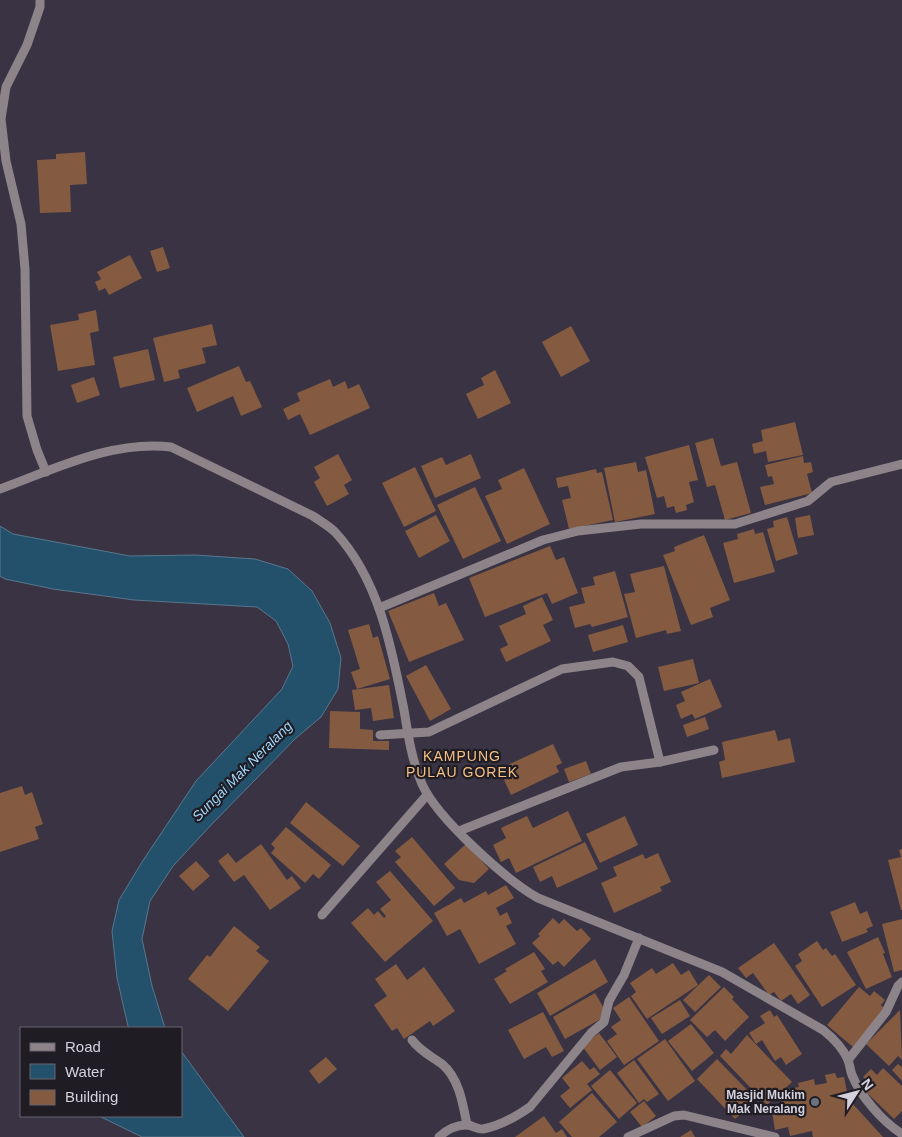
<svg xmlns="http://www.w3.org/2000/svg" width="902" height="1137" font-family="Arial,sans-serif">
	<style>
		.water { fill: #23516b; stroke: #58778d }
		.building { fill: #845b41 }
		.lines { fill: none; stroke-linecap: round; stroke-linejoin: round }
		.minor { stroke: #8d8489; stroke-width: 9 }
		.worship-dot { fill: #6b7280; stroke: #1f1c24; stroke-width: 2 }
		.labels { text-anchor: middle; dominant-baseline: central; stroke-width: 4.5; stroke-linejoin: round; paint-order: stroke }
		.poi-label { font-size: 12px; font-weight: bold; fill: #d5d1dc; stroke: #1f1c24; text-anchor: end }
		.neighbourhood-label { font-size: 14px; letter-spacing: 1px; fill: #f7c184; stroke: #1f1c24 }
		.water-label { font-size: 14px; font-style: italic; fill: #9fd8fc; stroke: #1f1c24 }
	</style>
	<rect width="100%" height="100%" fill="#393343"/>
	<g class="water">
		<path d="M0 526 13 534 130 556 195 555 255 559 288 569 312 591 330 623 341 658 338 689 321 717 296 738 212 824 173 866 150 901 142 939 152 986 165 1028H129L128 1026 117 978 112 931 119 900 142 862 196 781 282 689 293 666 288 644 276 621 257 607 134 600 53 589 5 579 0 576Z"/>
		<path d="M181 1051 244 1137H142L99 1116H181Z"/>
	</g>
	<g class="building">
		<path d="M85 152 87 184 70 185 71 212 40 213 37 160 56 159V154Z"/>
		<path d="M163 247 170 268 157 272 150 251Z"/>
		<path d="M130 255 142 278 109 295 105 288 99 291 95 282 101 279 97 272Z"/>
		<path d="M96 310 99 331 90 333 95 365 58 371 50 325 79 320 78 314Z"/>
		<path d="M212 324 217 345 202 348 206 363 178 370 180 378 164 382 153 338Z"/>
		<path d="M571 326 590 361 561 377 542 342Z"/>
		<path d="M148 349 155 380 120 388 113 357Z"/>
		<path d="M239 366 246 382 250 381 262 407 241 416 233 396 197 412 187 388Z"/>
		<path d="M495 370 511 403 478 419 466 394 484 385 481 378Z"/>
		<path d="M94 377 100 395 77 403 71 385Z"/>
		<path d="M330 379 333 387 345 381 348 389 359 384 370 408 310 435 300 414 288 420 283 409 300 401 297 393Z"/>
		<path d="M795 422 803 455 768 462 766 451 754 454 752 444 763 441 761 430Z"/>
		<path d="M713 438 721 466 737 462 751 513 725 520 715 485 707 487 695 443Z"/>
		<path d="M689 445 698 480 689 482 694 502 686 505 687 510 676 513 674 506 667 508 664 496 657 498 645 457Z"/>
		<path d="M338 454 352 480 344 485 349 494 327 506 314 482 320 478 314 467Z"/>
		<path d="M471 454 481 478 435 498 421 466 442 457 446 465Z"/>
		<path d="M803 456 804 463 811 462 813 472 807 474 812 493 765 505 760 487 774 484 772 476 768 477 765 465Z"/>
		<path d="M636 462 638 472 646 470 655 514 615 522 604 468Z"/>
		<path d="M415 467 436 511 404 527 382 483Z"/>
		<path d="M524 468 550 524 507 544 485 496 502 489 498 480Z"/>
		<path d="M596 469 597 473 602 472 613 520 569 529 562 500 571 498 568 486 558 488 556 478Z"/>
		<path d="M475 487 501 541 463 559 437 505Z"/>
		<path d="M436 515 450 541 419 558 405 531Z"/>
		<path d="M810 515 814 535 798 538 795 518Z"/>
		<path d="M787 517 798 554 776 561 767 529 774 527 773 521Z"/>
		<path d="M754 529 755 534 763 532 775 572 734 583 723 543 738 539 737 534Z"/>
		<path d="M704 535 730 600 710 608 713 617 691 625 663 555 675 551 674 547Z"/>
		<path d="M550 546 556 560 564 557 578 593 552 604 547 593 485 617 469 578Z"/>
		<path d="M664 566 681 631 667 634 666 630 636 638 624 594 635 592 630 574Z"/>
		<path d="M615 571 628 617 592 627 590 624 575 628 569 607 585 603 581 588 595 585 593 577Z"/>
		<path d="M434 593 439 606 446 603 464 640 409 662 388 611Z"/>
		<path d="M542 597 553 620 543 625 551 641 506 662 500 649 508 645 499 626 526 614 523 606Z"/>
		<path d="M369 624 373 638 378 636 390 679 357 689 351 672 360 669 348 630Z"/>
		<path d="M623 625 628 642 593 652 588 635Z"/>
		<path d="M693 659 699 683 664 691 658 667Z"/>
		<path d="M426 665 451 709 430 721 406 676Z"/>
		<path d="M710 679 722 707 695 719 692 714 681 719 676 705 685 701 681 692Z"/>
		<path d="M389 685 394 718 373 721 371 708 355 710 352 690Z"/>
		<path d="M330 711 360 712V729L373 730V741H389V750L329 748Z"/>
		<path d="M705 717 709 729 687 737 683 725Z"/>
		<path d="M775 730 778 741 790 738 795 762 722 778 719 762 725 760 722 742Z"/>
		<path d="M553 744 562 763 556 766 559 772 511 795 499 769Z"/>
		<path d="M586 761 591 774 569 782 564 769Z"/>
		<path d="M22 786 25 795 32 792 43 824 35 827 39 839 0 852V793Z"/>
		<path d="M306 802 360 846 343 866 290 823Z"/>
		<path d="M568 811 582 841 516 873 509 858 501 862 493 845 506 838 501 828 527 816 533 828Z"/>
		<path d="M625 816 638 845 600 863 586 834Z"/>
		<path d="M286 827 331 865 319 879 313 874 305 883 271 853 275 848 271 844Z"/>
		<path d="M412 837 455 888 434 906 395 862 401 857 395 851Z"/>
		<path d="M585 842 598 869 557 888 552 876 540 882 533 867Z"/>
		<path d="M261 844 287 880 292 876 301 888 270 910 244 875 234 882 218 861 228 853 236 863Z"/>
		<path d="M466 844 489 869 474 883 459 880 444 864Z"/>
		<path d="M902 849V910H901L888 860 901 857 899 850Z"/>
		<path d="M658 853 671 882 660 887 662 891 614 913 601 883 617 876 613 867 643 854 645 859Z"/>
		<path d="M196 861 210 876 193 891 179 876Z"/>
		<path d="M390 871 433 921 385 962 351 923 368 908 374 915 378 911 384 918 386 916 380 909 391 900 376 882Z"/>
		<path d="M506 885 514 898 496 908 500 916 507 912 512 923 506 926 516 944 479 964 460 929 447 936 434 913 461 898 464 903 486 891 488 895Z"/>
		<path d="M855 902 860 914 867 911 873 926 866 929 868 932 842 942 830 912Z"/>
		<path d="M553 918 559 924 564 919 577 931 581 928 591 939 564 967 558 961 553 965 532 943 540 936 538 934Z"/>
		<path d="M902 919V970L894 972 882 924Z"/>
		<path d="M234 926 260 947 256 951 269 961 228 1011 188 979 207 955 210 957Z"/>
		<path d="M878 937 885 953 883 954 892 977 866 989 847 952Z"/>
		<path d="M817 941 823 950 826 948 832 956 835 954 856 985 822 1007 795 966 802 961 798 954Z"/>
		<path d="M774 943 810 995 798 1004 791 994 781 1001 774 992 769 995 753 973 746 978 738 968Z"/>
		<path d="M534 952 545 969 541 971 548 982 510 1004 494 979 507 971 505 969Z"/>
		<path d="M595 959 608 982 550 1016 537 993Z"/>
		<path d="M673 963 681 975 689 970 698 985 647 1019 631 996 636 992 630 983 652 968 656 974Z"/>
		<path d="M396 964 407 980 424 967 455 1011 433 1026 430 1021 404 1039 397 1028 392 1031 374 1005 387 996 375 979Z"/>
		<path d="M709 975 721 987 695 1012 683 1000Z"/>
		<path d="M724 987 734 997 732 999 749 1017 725 1041 715 1030 707 1037 690 1020Z"/>
		<path d="M859 987 870 996 874 991 885 1000 881 1005 885 1009 853 1047 827 1025Z"/>
		<path d="M595 993 608 1015 565 1039 553 1017Z"/>
		<path d="M629 997 659 1041 624 1065 607 1041 617 1034 611 1027 621 1020 613 1008Z"/>
		<path d="M680 1000 690 1016 662 1034 651 1018Z"/>
		<path d="M770 1010 774 1017 777 1015 802 1054 786 1065 781 1057 775 1061 762 1040 756 1044 749 1033 765 1023 760 1016Z"/>
		<path d="M900 1010 902 1060 898 1056 889 1066 866 1044Z"/>
		<path d="M543 1012 564 1051 552 1057 546 1047 524 1059 508 1030Z"/>
		<path d="M691 1024 714 1053 692 1071 668 1041Z"/>
		<path d="M599 1033 617 1057 600 1070 582 1046Z"/>
		<path d="M747 1035 792 1082 767 1105 720 1056 726 1049 731 1054Z"/>
		<path d="M665 1039 695 1081 668 1101 637 1059Z"/>
		<path d="M326 1057 337 1069 319 1084 309 1071Z"/>
		<path d="M717 1059 756 1099 735 1119 697 1079Z"/>
		<path d="M634 1060 659 1094 647 1102 644 1099 639 1103 617 1073Z"/>
		<path d="M582 1061 590 1070 594 1067 600 1074 587 1084 592 1090 570 1108 560 1096 570 1088 562 1078Z"/>
		<path d="M898 1064 902 1067V1081L892 1070Z"/>
		<path d="M883 1068 902 1086V1111L894 1119 863 1089 869 1083 863 1077 871 1069 877 1075Z"/>
		<path d="M610 1070 637 1103 619 1119 591 1086Z"/>
		<path d="M835 1073 837 1078 844 1077 850 1106 852 1103 883 1137H813L812 1131 790 1136 788 1127 775 1130 772 1112 783 1111 780 1098 790 1096 788 1089 799 1087 798 1083 814 1079 815 1085 827 1083 825 1075Z"/>
		<path d="M592 1093 617 1122 599 1137H572L559 1122Z"/>
		<path d="M644 1101 656 1116 642 1127 630 1112Z"/>
		<path d="M544 1116 556 1133 562 1129 567 1137H515Z"/>
		<path d="M691 1130 695 1137H680Z"/>
	</g>
	<g class="lines">
		<g class="minor">
			<path d="M40 0V7L27 45 6 87 1 119 6 161 21 224 25 269 27 416 37 450 46 472"/>
			<path d="M0 489C55 469 112 440 171 447L313 516C320 521 329 526 335 532 379 579 392 649 404 710 408 735 412 761 422 784 437 818 505 879 538 898L722 972 823 1030C833 1038 843 1048 848 1060 850 1065 850 1070 852 1075 861 1097 882 1121 902 1134"/>
			<path d="M379 608 543 540 578 531 641 524H735L808 501 831 482 902 464"/>
			<path d="M380 735 429 732 562 669 613 662 628 666 639 677 660 762 714 750"/>
			<path d="M459 831 621 767 660 762"/>
			<path d="M322 915 427 795"/>
			<path d="M412 1040C420 1051 431 1056 442 1064 459 1078 463 1104 467 1125"/>
			<path d="M848 1060 886 1012 898 986 902 982"/>
			<path d="M439 1137C446 1130 457 1124 468 1125 473 1126 478 1130 483 1129 500 1126 517 1116 530 1107L591 1033 604 1022 609 1001 624 975 639 938"/>
			<path d="M628 1137 674 1116 684 1115 775 1137"/>
		</g>
	</g>
	<circle class="worship-dot" cx="815" cy="1102" r="5"/>
	<g class="labels">
		<g class="poi-label">
			<text x="805" y="1095">Masjid Mukim<tspan x="805" dy="14">Mak Neralang</tspan></text>
		</g>
		<g class="neighbourhood-label">
			<text x="462" y="756">KAMPUNG<tspan x="462" dy="16">PULAU GOREK</tspan></text>
		</g>
		<g class="water-label">
			<text transform="translate(242 771) rotate(-45)">Sungai Mak Neralang</text>
		</g>
	</g>
	<rect x="20" y="1027" width="162" height="90" fill="#1f1c24" stroke="#68646e"/>
	<rect x="30" y="1043" width="25" height="8" fill="#8d8489" stroke="#68646e"/>
	<text x="65" y="1052" font-size="15" fill="#d5d1dc">Road</text>
	<rect x="30" y="1064" width="25" height="15" fill="#23516b" stroke="#68646e"/>
	<text x="65" y="1077" font-size="15" fill="#d5d1dc">Water</text>
	<rect x="30" y="1090" width="25" height="15" fill="#845b41" stroke="#68646e"/>
	<text x="65" y="1102" font-size="15" fill="#d5d1dc">Building</text>
	<g transform="translate(857 1092) rotate(54)" stroke="#1f1c24" stroke-width="4" paint-order="stroke">
	<path d="M0-4L9 19L0 12L-9 19Z" fill="#d5d1dc"/>
	<text y="-8" font-size="14" font-weight="bold" text-anchor="middle" fill="#d5d1dc">N</text>
	</g>
</svg>
